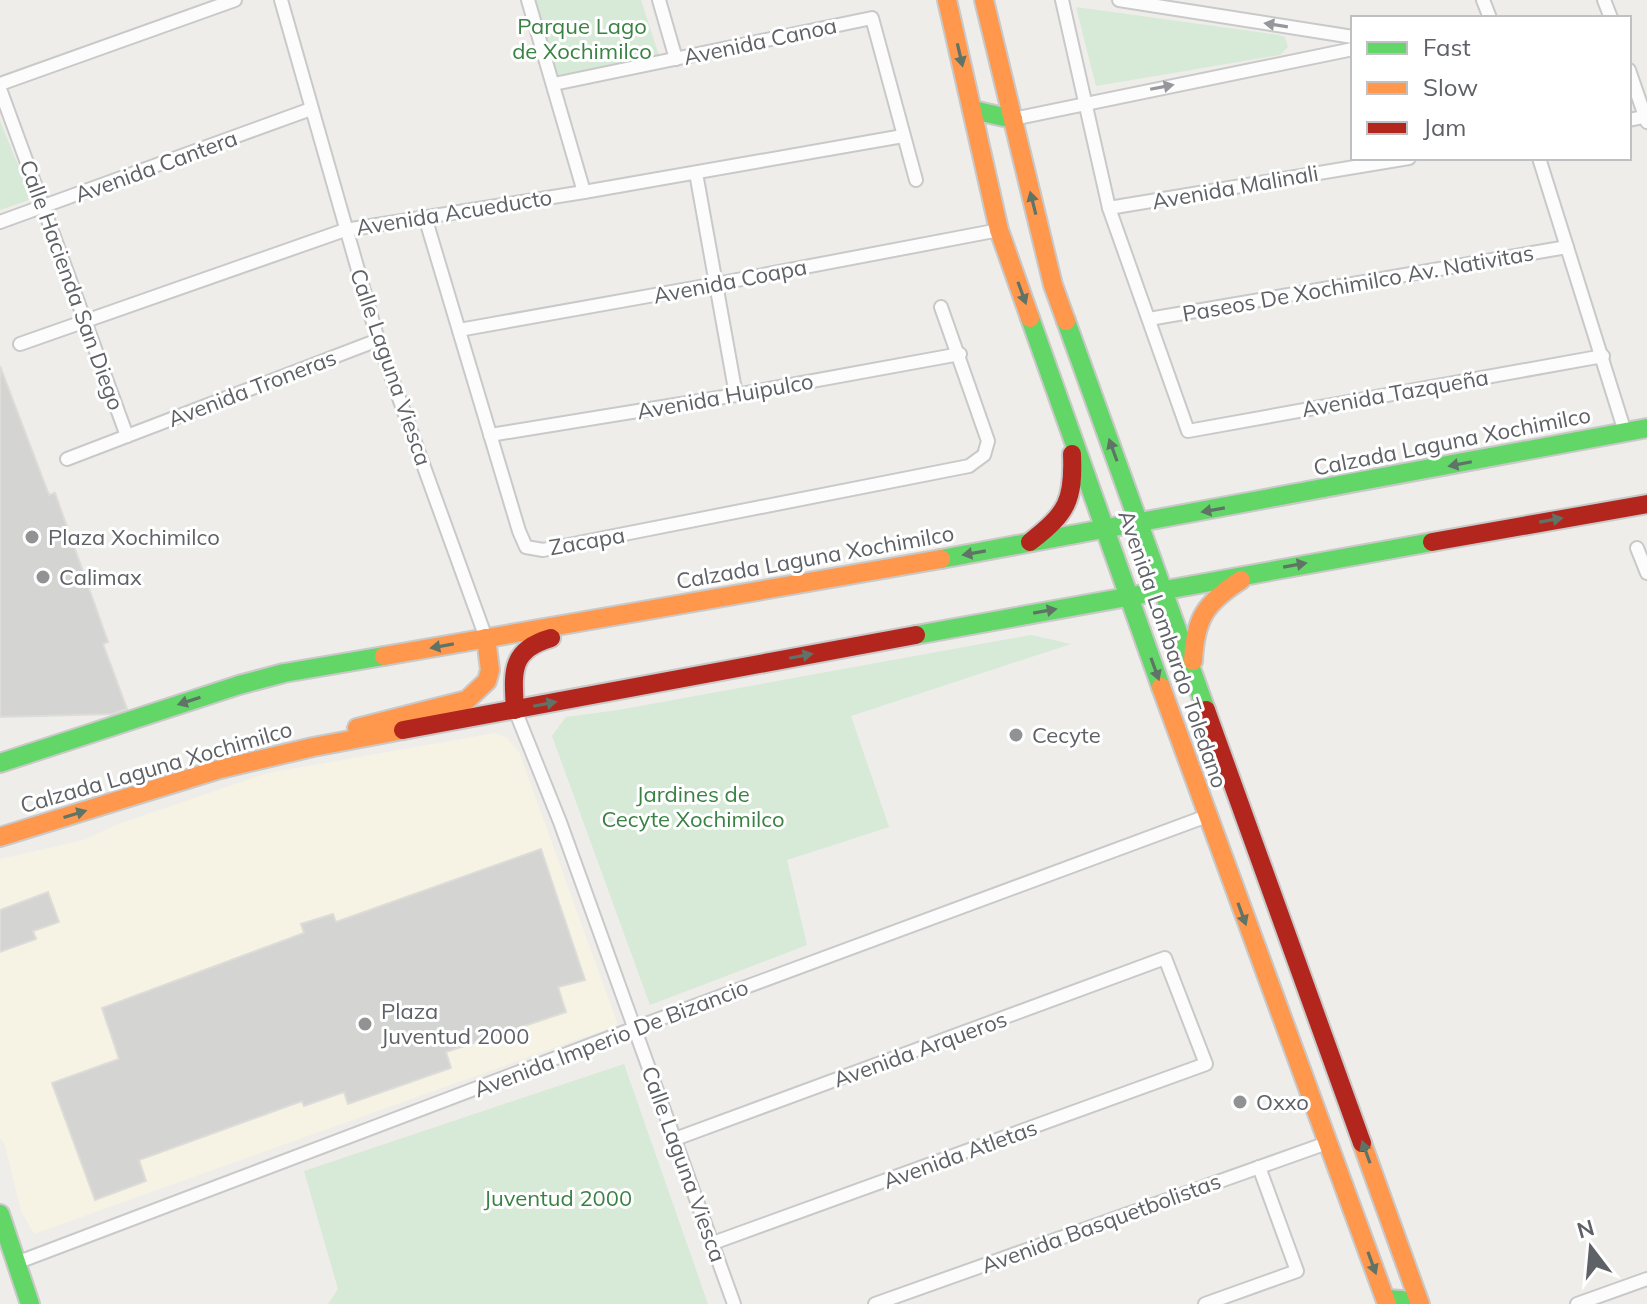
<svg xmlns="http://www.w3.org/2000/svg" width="1647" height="1304" font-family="Mulish,sans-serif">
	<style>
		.commercial { fill: #f6f3e4 }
		.green { fill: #d7e9d7 }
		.building { fill: #d4d4d2; stroke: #dddcd8; stroke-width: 2 }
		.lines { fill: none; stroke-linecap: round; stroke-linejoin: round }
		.street-casing { stroke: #cac9ca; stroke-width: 16 }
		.fast-casing { stroke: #c9c9c9; stroke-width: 22 }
		.slow-casing { stroke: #c9c9c9; stroke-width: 22 }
		.jam-casing { stroke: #c9c9c9; stroke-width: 22 }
		.street { stroke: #fcfcfc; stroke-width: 12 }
		.fast { stroke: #63d668; stroke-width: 18 }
		.slow { stroke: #ff974d; stroke-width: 18 }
		.jam { stroke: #b3261e; stroke-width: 18 }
		.oneway { fill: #95979a }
		.oneway2 { fill: #5f7366 }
		.poi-dot { fill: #909294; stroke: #fff; stroke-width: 3 }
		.labels { text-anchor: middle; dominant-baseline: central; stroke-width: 6; stroke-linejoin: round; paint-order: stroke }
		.park-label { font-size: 22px; fill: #3a8244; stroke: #fff }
		.street-label { font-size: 22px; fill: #5e6166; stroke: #fff }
		.poi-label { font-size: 22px; fill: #5e6166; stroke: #fff; text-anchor: start }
	</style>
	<rect width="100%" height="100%" fill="#eeede9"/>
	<path class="commercial" d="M495 733 507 738 519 752 618 1025 34 1234 21 1211 5 1145 0 1138V859L84 840 118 824 268 773Z"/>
	<g class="green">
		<path d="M533 0H641L661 62 554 84Z"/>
		<path d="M1076 7 1279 35 1285 37 1288 47 1280 55 1096 86Z"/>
		<path d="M0 121 32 199 0 210Z"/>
		<path d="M1031 635 1071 644 851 716 889 827 787 860 807 945 650 1005 552 736 566 717 618 710Z"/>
		<path d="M624 1064 708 1304H328L338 1289 304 1171Z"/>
	</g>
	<g class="building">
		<path d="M0 366 49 495 55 493 108 642 103 644 127 709 112 714 0 717Z"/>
		<path d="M541 849 585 980 558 987 566 1012 446 1052 451 1068 348 1104 344 1092 304 1106 302 1101 139 1160 146 1181 95 1200 52 1083 119 1059 102 1008 304 933 301 924 333 914 336 922Z"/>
		<path d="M48 892 59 922 33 931 36 939 0 952V910Z"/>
	</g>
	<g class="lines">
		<g class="street-casing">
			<g id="street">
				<path d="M281 0 378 340 486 638"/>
				<path d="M528 0 584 192"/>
				<path d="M659 0 676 59"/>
				<path d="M1062 0 1109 208 1188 431 1603 356"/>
				<path d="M1119 0 1353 37"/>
				<path d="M1483 0 1490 18"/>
				<path d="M1604 0 1611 18"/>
				<path d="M1629 70 1647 122"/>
				<path d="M0 84 235 0"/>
				<path d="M554 84 872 18 916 180"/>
				<path d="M0 89 127 436"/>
				<path d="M1013 119 1353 49"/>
				<path d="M1629 120 1647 116"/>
				<path d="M1539 158 1625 432"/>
				<path d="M696 173 736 395"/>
				<path d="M1109 208 1409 158"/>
				<path d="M425 217 519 531 526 547 543 550 969 466 984 455 988 441 941 307"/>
				<path d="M0 222 311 109"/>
				<path d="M1149 319 1567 247"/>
				<path d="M459 330 716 284 999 230"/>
				<path d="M20 344 345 230 584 192 903 136"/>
				<path d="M490 435 736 395 960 354"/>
				<path d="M67 459 378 340"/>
				<path d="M1637 548 1647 573"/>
				<path d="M515 710 560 822 734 1304"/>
				<path d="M675 1139 1165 958 1206 1064 713 1243"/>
				<path d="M16 1263 635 1028 1207 816"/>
				<path d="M875 1304 1327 1143"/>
				<path d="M1205 1304 1297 1271 1259 1167"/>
				<path d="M1577 1304 1647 1279"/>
			</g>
		</g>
		<g class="fast-casing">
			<g id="fast">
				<path d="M973 110 1013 119"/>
				<path d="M1030 318 1161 687"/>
				<path d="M1066 321 1206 710"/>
				<path d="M941 559 1647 428"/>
				<path d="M916 635 1432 542"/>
				<path d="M0 763 239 685 284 673 384 656"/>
				<path d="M0 1214 30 1304"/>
				<path d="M1386 1299 1402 1300 1407 1304"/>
			</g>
		</g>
		<g class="slow-casing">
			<g id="slow">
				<path d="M947 0 999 230 1030 318"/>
				<path d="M984 0 1053 285 1066 321"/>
				<path d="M384 656 941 559"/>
				<path d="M1193 661C1195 619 1205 603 1241 580"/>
				<path d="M1161 687 1387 1304"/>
				<path d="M357 728 467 700 487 681 490 670 486 638"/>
				<path d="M0 837 220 769 313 747 403 730"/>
				<path d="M1362 1143 1420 1304"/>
			</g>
		</g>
		<g class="jam-casing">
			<g id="jam">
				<path d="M1030 542C1067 513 1074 501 1072 454"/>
				<path d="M1432 542 1647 504"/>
				<path d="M515 710C513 673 509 650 551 638"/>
				<path d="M1206 710 1362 1143"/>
				<path d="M403 730 916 635"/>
			</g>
		</g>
		<use href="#street" class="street"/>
		<use href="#fast" class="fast"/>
		<use href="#slow" class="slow"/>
		<use href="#jam" class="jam"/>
	</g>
	<defs><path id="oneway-solid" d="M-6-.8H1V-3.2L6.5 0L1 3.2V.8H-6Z" transform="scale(2)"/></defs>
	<g class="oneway">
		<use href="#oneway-solid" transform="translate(1276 25) rotate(-171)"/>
		<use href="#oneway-solid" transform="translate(1162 87) rotate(-11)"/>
	</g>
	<g class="oneway2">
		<use href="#oneway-solid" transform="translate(960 55) rotate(77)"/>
		<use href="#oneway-solid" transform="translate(1033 203) rotate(-104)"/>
		<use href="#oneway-solid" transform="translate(1022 293) rotate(70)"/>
		<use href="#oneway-solid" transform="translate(1113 450) rotate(-110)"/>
		<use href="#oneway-solid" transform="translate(1460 464) rotate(169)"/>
		<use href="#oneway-solid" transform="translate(1213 510) rotate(170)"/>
		<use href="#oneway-solid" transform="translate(1551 520) rotate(-10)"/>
		<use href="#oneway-solid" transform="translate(974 553) rotate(170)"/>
		<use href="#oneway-solid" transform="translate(1295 565) rotate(-10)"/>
		<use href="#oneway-solid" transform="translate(1045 611) rotate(-10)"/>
		<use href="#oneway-solid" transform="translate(442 646) rotate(170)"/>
		<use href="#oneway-solid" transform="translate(801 656) rotate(-11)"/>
		<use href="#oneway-solid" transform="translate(1155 669) rotate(70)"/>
		<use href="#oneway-solid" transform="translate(189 701) rotate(162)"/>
		<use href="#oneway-solid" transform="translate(545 704) rotate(-11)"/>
		<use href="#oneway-solid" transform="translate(75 814) rotate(-17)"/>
		<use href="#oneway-solid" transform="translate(1242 914) rotate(70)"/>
		<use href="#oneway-solid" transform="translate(1366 1152) rotate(-110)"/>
		<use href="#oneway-solid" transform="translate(1372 1263) rotate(70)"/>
	</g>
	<g class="poi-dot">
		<circle cx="32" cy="537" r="8"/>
		<circle cx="43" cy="577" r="8"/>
		<circle cx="1016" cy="735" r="8"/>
		<circle cx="365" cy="1024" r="8"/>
		<circle cx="1240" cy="1102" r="8"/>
	</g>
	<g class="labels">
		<g class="park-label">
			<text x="582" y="26">Parque Lago<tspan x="582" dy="25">de Xochimilco</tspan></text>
			<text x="693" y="794">Jardines de<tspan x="693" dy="25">Cecyte Xochimilco</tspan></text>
			<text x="558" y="1198">Juventud 2000</text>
		</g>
		<g class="street-label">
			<text transform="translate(760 41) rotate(-12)">Avenida Canoa</text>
			<text transform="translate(156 166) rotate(-20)">Avenida Cantera</text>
			<text transform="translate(1235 187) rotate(-10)">Avenida Malinali</text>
			<text transform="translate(454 212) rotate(-9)">Avenida Acueducto</text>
			<text transform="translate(730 281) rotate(-11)">Avenida Coapa</text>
			<text transform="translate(1358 283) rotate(-10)">Paseos De Xochimilco Av. Nativitas</text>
			<text transform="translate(72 285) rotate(70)">Calle Hacienda San Diego</text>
			<text transform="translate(391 367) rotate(71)">Calle Laguna Viesca</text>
			<text transform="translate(252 388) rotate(-21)">Avenida Troneras</text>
			<text transform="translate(1395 393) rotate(-10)">Avenida Tazqueña</text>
			<text transform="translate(725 396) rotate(-10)">Avenida Huipulco</text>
			<text transform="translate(1452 441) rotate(-11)">Calzada Laguna Xochimilco</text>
			<text transform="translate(587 541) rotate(-10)">Zacapa</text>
			<text transform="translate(815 557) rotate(-10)">Calzada Laguna Xochimilco</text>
			<text transform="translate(1173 649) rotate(71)">Avenida Lombardo Toledano</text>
			<text transform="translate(156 767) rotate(-16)">Calzada Laguna Xochimilco</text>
			<text transform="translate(611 1038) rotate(-21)">Avenida Imperio De Bizancio</text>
			<text transform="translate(920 1049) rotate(-20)">Avenida Arqueros</text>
			<text transform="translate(960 1154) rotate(-20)">Avenida Atletas</text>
			<text transform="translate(684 1164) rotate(70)">Calle Laguna Viesca</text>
			<text transform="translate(1101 1223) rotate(-20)">Avenida Basquetbolistas</text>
		</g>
		<g class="poi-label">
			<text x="48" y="537">Plaza Xochimilco</text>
			<text x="59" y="577">Calimax</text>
			<text x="1032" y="735">Cecyte</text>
			<text x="381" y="1011">Plaza<tspan x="381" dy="25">Juventud 2000</tspan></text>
			<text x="1256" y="1102">Oxxo</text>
		</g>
	</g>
	<rect x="1351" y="16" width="280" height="144" fill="#ffffff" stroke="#bfc0c2" stroke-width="2"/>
	<rect x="1367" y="42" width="40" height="12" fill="#63d668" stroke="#bfc0c2" stroke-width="2"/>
	<text x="1423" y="56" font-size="24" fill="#5e6166">Fast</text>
	<rect x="1367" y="82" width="40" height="12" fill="#ff974d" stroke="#bfc0c2" stroke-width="2"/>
	<text x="1423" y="96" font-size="24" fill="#5e6166">Slow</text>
	<rect x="1367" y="122" width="40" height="12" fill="#b3261e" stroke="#bfc0c2" stroke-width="2"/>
	<text x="1423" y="136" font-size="24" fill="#5e6166">Jam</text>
	<g transform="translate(1591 1248) rotate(344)" stroke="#ffffff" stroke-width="6" paint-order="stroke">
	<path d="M0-6L14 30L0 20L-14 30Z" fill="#5e6166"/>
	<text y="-12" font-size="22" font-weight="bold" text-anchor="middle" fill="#5e6166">N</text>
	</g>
</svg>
